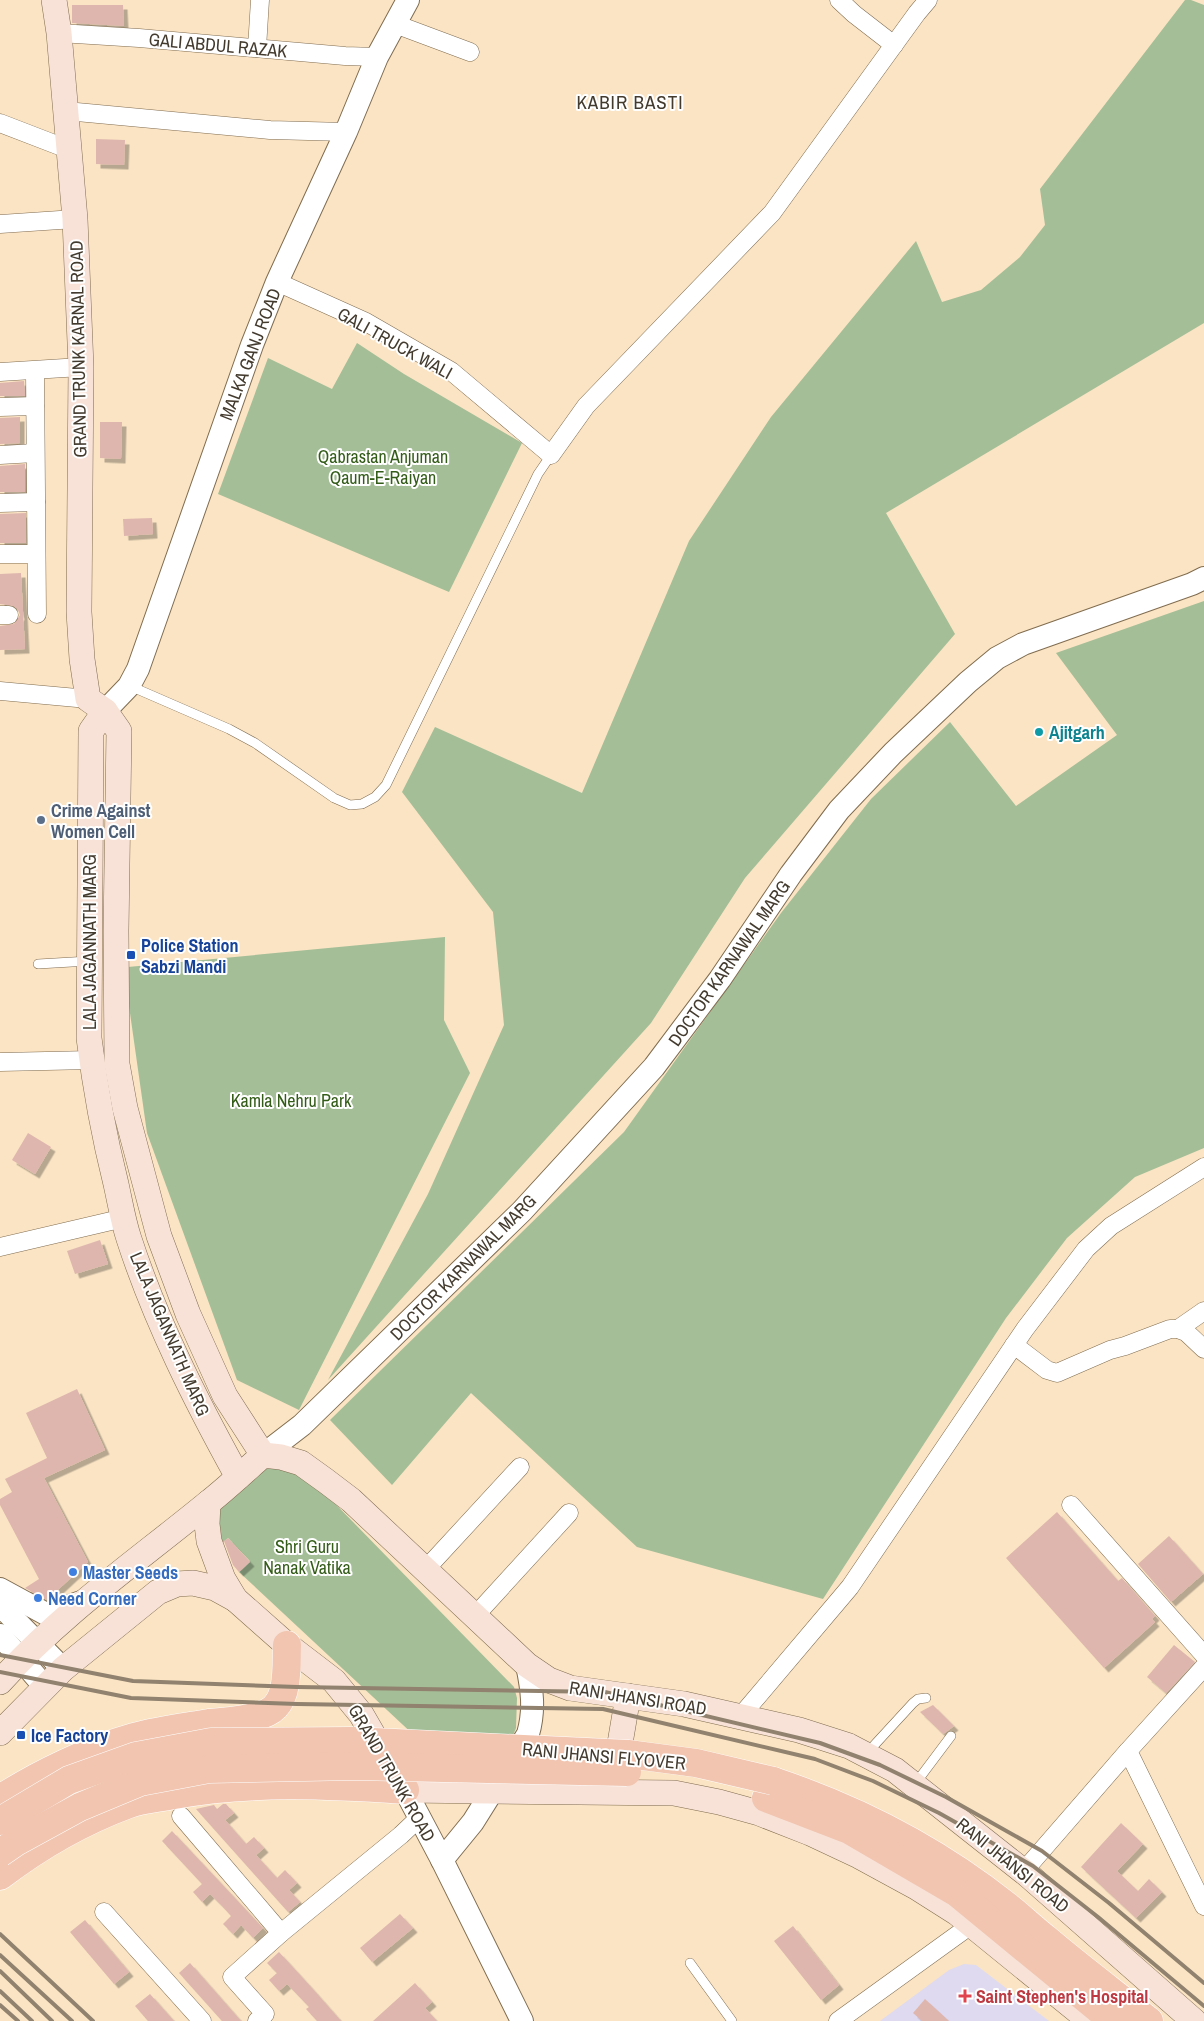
<svg xmlns="http://www.w3.org/2000/svg" width="1204" height="2021" font-family="'Archivo Narrow',sans-serif">
	<style>
		.medical { fill: #dfdaf0 }
		.green { fill: #a4be97 }
		.building { fill: #dfb6ae; filter: url(#shadow) }
		.lines { fill: none; stroke-linecap: round; stroke-linejoin: round }
		.service-casing { stroke: #806c4f; stroke-width: 10 }
		.minor-casing { stroke: #806c4f; stroke-width: 19 }
		.tertiary-casing { stroke: #806c4f; stroke-width: 24 }
		.secondary-casing { stroke: #806c4f; stroke-width: 26 }
		.primary-casing { stroke: #fff; stroke-width: 29 }
		.service { stroke: #fff; stroke-width: 9 }
		.minor { stroke: #fff; stroke-width: 18 }
		.tertiary { stroke: #fff; stroke-width: 22 }
		.secondary { stroke: #f8e2d7; stroke-width: 25 }
		.primary { stroke: #f1c5b0; stroke-width: 28 }
		.rail { stroke: #90826e; stroke-width: 4 }
		.primary-bridge-casing { stroke: #fff; stroke-width: 29; stroke-linecap: butt }
		.primary-bridge { stroke: #f1c5b0; stroke-width: 28 }
		.culture-dot { fill: #0f9aa8; stroke: #fff; stroke-width: 2 }
		.service-dot { fill: #5c6f8a; stroke: #fff; stroke-width: 2 }
		.transit-dot { fill: #1a4fb4; stroke: #fff; stroke-width: 2 }
		.shop-dot { fill: #3f7fe0; stroke: #fff; stroke-width: 2 }
		.health-dot { fill: #e0444e; stroke: #fff; stroke-width: 2 }
		.labels { text-anchor: middle; dominant-baseline: central; stroke-width: 4; stroke-linejoin: round; paint-order: stroke }
		.street-label { font-size: 18px; fill: #443b2f; stroke: #fff }
		.park-label { font-size: 18px; fill: #335c18; stroke: #fff }
		.culture-label { font-size: 18px; font-weight: bold; fill: #0d838f; stroke: #fff; text-anchor: start }
		.service-label { font-size: 18px; font-weight: bold; fill: #4e5e75; stroke: #fff; text-anchor: start }
		.transit-label { font-size: 18px; font-weight: bold; fill: #164399; stroke: #fff; text-anchor: start }
		.shop-label { font-size: 18px; font-weight: bold; fill: #366cbe; stroke: #fff; text-anchor: start }
		.health-label { font-size: 18px; font-weight: bold; fill: #be3a42; stroke: #fff; text-anchor: start }
		.neighbourhood-label { font-size: 19px; letter-spacing: 1px; fill: #443b2f; stroke: #fff }
	</style>
	<defs>
		<filter id="shadow"><feDropShadow dx="4.5" dy="4.5" stdDeviation="0" flood-color="#0004"/></filter>
	</defs>
	<rect width="100%" height="100%" fill="#fae4c4"/>
	<path class="medical" d="M964 1964 976 1965 1049 2021H880L949 1970Z"/>
	<g class="green">
		<path d="M1185 0H1191L1204 5V323L886 513 955 634 745 878 651 1023 328 1380 428 1194 504 1025 493 912 402 792 435 727 582 793 689 541 771 417 916 241 942 302 981 290 1020 257 1045 225 1040 189Z"/>
		<path d="M357 343 404 374 522 443 449 592 218 494 268 358 332 389Z"/>
		<path d="M1204 601V1148L1135 1177 1067 1238 1006 1318 823 1599 637 1547 471 1393 392 1485 330 1420 624 1132 781 913 871 799 950 722 1016 806 1117 735 1056 653Z"/>
		<path d="M445 937 444 1020 470 1073 299 1410 237 1380 147 1133 129 1006 128 967Z"/>
		<path d="M274 1464 315 1483 514 1687 517 1698 516 1728 509 1746 432 1752 239 1572 250 1561 228 1538 217 1548C217 1537 216 1523 218 1512 225 1486 252 1476 274 1464Z"/>
	</g>
	<g class="building">
		<path d="M72 5H123L124 26 72 23Z"/>
		<path d="M96 139 125 140 124 165 96 164Z"/>
		<path d="M24 381 25 396H0V383Z"/>
		<path d="M20 417V443L0 444V418Z"/>
		<path d="M100 422H122L121 459 100 458Z"/>
		<path d="M25 464V492H0V466Z"/>
		<path d="M26 513V543H0V514Z"/>
		<path d="M152 518 153 534 124 536 123 519Z"/>
		<path d="M21 573 25 649 0 650V626L14 624 20 615 18 610 14 606 0 604V574Z"/>
		<path d="M28 1133 51 1147 35 1174 12 1160Z"/>
		<path d="M100 1240 108 1264 75 1274 67 1251Z"/>
		<path d="M77 1389 105 1450 44 1478 88 1562 47 1600 25 1588 39 1579 0 1505V1499L12 1492 5 1479 47 1458 26 1413Z"/>
		<path d="M1057 1512 1118 1581 1122 1578 1155 1616 1152 1619 1155 1622 1104 1668 1006 1558Z"/>
		<path d="M1169 1536 1203 1574 1171 1602 1138 1564Z"/>
		<path d="M228 1538 250 1562 239 1572 233 1565 224 1541Z"/>
		<path d="M1174 1645 1195 1662 1166 1693 1147 1677Z"/>
		<path d="M933 1705 954 1726 943 1734 920 1712Z"/>
		<path d="M223 1804H226L234 1813 225 1820 246 1844 254 1837 264 1848 256 1855 277 1878 285 1870 297 1883 289 1890 300 1902 288 1912 196 1809 214 1805 217 1809Z"/>
		<path d="M1121 1823 1143 1844 1117 1871 1138 1891 1149 1879 1162 1892 1136 1918 1081 1867Z"/>
		<path d="M172 1831 263 1928 253 1938 241 1925 233 1934 223 1924 231 1916 222 1906 210 1894 202 1902 193 1892 202 1884 162 1841Z"/>
		<path d="M400 1914 413 1928 372 1962 360 1948Z"/>
		<path d="M85 1920 129 1972 114 1984 70 1932Z"/>
		<path d="M793 1926 839 1985 821 2000 774 1941Z"/>
		<path d="M279 1952 311 1987 341 2021H317L306 2009 309 2007 287 1984 279 1991 269 1980 277 1973 267 1963Z"/>
		<path d="M190 1963 241 2021H222L179 1973Z"/>
		<path d="M415 1983 432 2002 425 2008 437 2021H373Z"/>
		<path d="M150 1994 174 2021H148L135 2006Z"/>
		<path d="M925 1999 949 2021H922L913 2013Z"/>
	</g>
	<g class="lines">
		<g class="service-casing">
			<g id="service">
				<path d="M130 686 229 729 255 743 334 798 350 805 362 804 375 797 386 785 538 474 551 455"/>
				<path d="M38 964 89 961"/>
				<path d="M867 1753 913 1703 918 1699 926 1698"/>
				<path d="M915 1784 951 1736"/>
				<path d="M690 1963 732 2021"/>
			</g>
		</g>
		<g class="minor-casing">
			<g id="minor">
				<path d="M839 0 854 14 894 45"/>
				<path d="M395 24 470 52"/>
				<path d="M59 33 139 38 345 56 377 57"/>
				<path d="M257 48 260 0"/>
				<path d="M66 111 270 130 346 132"/>
				<path d="M0 123 70 150"/>
				<path d="M0 224 75 219"/>
				<path d="M277 282 366 322 451 371 551 455 586 406 772 213 917 13 928 0"/>
				<path d="M35 371 37 614"/>
				<path d="M0 372 81 367"/>
				<path d="M0 407 35 406"/>
				<path d="M0 455 35 453"/>
				<path d="M0 503 36 502"/>
				<path d="M0 554H36"/>
				<path d="M0 615H9"/>
				<path d="M0 691 88 699"/>
				<path d="M0 1062 92 1060"/>
				<path d="M0 1247 124 1218"/>
				<path d="M1178 1329 1204 1311"/>
				<path d="M1014 1345 1047 1370 1057 1373 1110 1350 1125 1346 1170 1329H1178L1186 1332 1204 1349"/>
				<path d="M1071 1505 1204 1655"/>
				<path d="M425 1570 520 1467"/>
				<path d="M474 1617 569 1513"/>
				<path d="M1204 1667 1128 1751 1204 1906"/>
				<path d="M740 1717 850 1587 1025 1329 1086 1249 1111 1226 1204 1167"/>
				<path d="M181 1816 281 1933 401 1835 420 1817"/>
				<path d="M1023 1872 1128 1751"/>
				<path d="M104 1912 202 2021"/>
				<path d="M257 2021 265 2014 232 1977 281 1933"/>
				<path d="M838 2021 971 1925"/>
			</g>
		</g>
		<g class="tertiary-casing">
			<g id="tertiary">
				<path d="M105 711 129 686 138 669 252 345 277 282 346 132 377 57 408 0"/>
				<path d="M263 1455 302 1425 522 1211 654 1067 720 979 791 874 839 810 893 753 968 682 997 658 1023 644 1192 584 1204 578"/>
				<path d="M0 1589 46 1614 81 1602"/>
				<path d="M0 1605 63 1669"/>
				<path d="M0 1635 44 1686"/>
				<path d="M405 1790 442 1860 522 2021"/>
				<path d="M442 1860 473 1822 528 1734C535 1710 532 1689 527 1665"/>
			</g>
		</g>
		<g class="secondary-casing">
			<g id="secondary">
				<path d="M54 0 59 33 75 219 81 367 79 612 82 659 88 699 105 711 119 731 116 931 117 1064 125 1108 159 1236 188 1314 225 1396 263 1455"/>
				<path d="M105 711 91 731 89 1038C95 1087 104 1136 116 1184 120 1202 123 1221 129 1239 156 1322 196 1401 238 1477"/>
				<path d="M208 1503 207 1524 209 1541 223 1579 235 1599 287 1645 334 1681 361 1714 405 1790 674 1793 719 1802 759 1813 810 1833 859 1856 916 1887 957 1913 1090 2021"/>
				<path d="M0 1682C63 1612 136 1562 208 1503 227 1488 245 1471 263 1455L281 1457 301 1463 326 1481 351 1500 527 1665 549 1680 570 1688 684 1704 799 1730 849 1746 895 1770 1028 1875 1194 2021"/>
				<path d="M0 1733 63 1669 158 1592 177 1584 193 1583 215 1588 235 1599"/>
				<path d="M615 1773 628 1696"/>
			</g>
		</g>
		<g class="primary-casing">
			<g id="primary">
				<path d="M773 1781C857 1809 938 1851 1007 1906 1020 1916 1032 1928 1045 1938 1079 1967 1114 1993 1149 2021"/>
				<path d="M766 1798 849 1830 957 1893 1113 2021"/>
				<path d="M0 1799C38 1774 91 1749 134 1737 159 1730 185 1727 209 1723 227 1721 263 1720 275 1707 289 1693 286 1663 287 1645"/>
				<path d="M0 1876C39 1846 83 1821 129 1804 143 1799 160 1798 174 1795 251 1781 328 1785 405 1790"/>
			</g>
		</g>
		<use href="#service" class="service"/>
		<use href="#minor" class="minor"/>
		<use href="#tertiary" class="tertiary"/>
		<use href="#secondary" class="secondary"/>
		<use href="#primary" class="primary"/>
		<g class="rail">
			<path d="M0 1655 133 1681 297 1687 605 1692 820 1743 880 1765 946 1797 1042 1851 1109 1903 1204 1983"/>
			<path d="M0 1672 131 1698 297 1704 603 1709 815 1759 873 1781 939 1813 1033 1866 1098 1917 1204 2006"/>
			<path d="M0 1934 93 2021"/>
			<path d="M0 1955 72 2021"/>
			<path d="M0 1971 52 2021"/>
			<path d="M0 1991 32 2021"/>
			<path d="M0 2005 18 2021"/>
		</g>
		<g class="primary-bridge-casing">
			<g id="primary-bridge">
				<path d="M0 1821 69 1780 136 1756 211 1742 353 1741 628 1754 696 1763 773 1781"/>
				<path d="M0 1853 16 1842 80 1807 140 1782 209 1769 355 1766 627 1772"/>
			</g>
		</g>
		<use href="#primary-bridge" class="primary-bridge"/>
	</g>
	<circle class="culture-dot" cx="1039" cy="732" r="5"/>
	<circle class="service-dot" cx="41" cy="820" r="5"/>
	<g class="transit-dot">
		<rect x="126" y="950" width="10" height="10" rx="2.5"/>
		<rect x="16" y="1730" width="10" height="10" rx="2.5"/>
	</g>
	<g class="shop-dot">
		<circle cx="73" cy="1572" r="5"/>
		<circle cx="38" cy="1598" r="5"/>
	</g>
	<path class="health-dot" d="M962.5 1988.5h5v5h5v5h-5v5h-5v-5h-5v-5h5z"/>
	<g class="labels">
		<g class="street-label">
			<text transform="translate(218 45) rotate(5)">GALI ABDUL RAZAK</text>
			<text transform="translate(395 343) rotate(29)">GALI TRUCK WALI</text>
			<text transform="translate(78 349) rotate(-91)">GRAND TRUNK KARNAL ROAD</text>
			<text transform="translate(250 354) rotate(-69)">MALKA GANJ ROAD</text>
			<text transform="translate(89 942) rotate(-90)">LALA JAGANNATH MARG</text>
			<text transform="translate(729 963) rotate(-55)">DOCTOR KARNAWAL MARG</text>
			<text transform="translate(463 1267) rotate(-45)">DOCTOR KARNAWAL MARG</text>
			<text transform="translate(170 1334) rotate(67)">LALA JAGANNATH MARG</text>
			<text transform="translate(638 1698) rotate(9)">RANI JHANSI ROAD</text>
			<text transform="translate(604 1756) rotate(5)">RANI JHANSI FLYOVER</text>
			<text transform="translate(392 1773) rotate(60)">GRAND TRUNK ROAD</text>
			<text transform="translate(1013 1865) rotate(39)">RANI JHANSI ROAD</text>
		</g>
		<g class="park-label">
			<text x="383" y="456">Qabrastan Anjuman<tspan x="383" dy="21">Qaum-E-Raiyan</tspan></text>
			<text x="291" y="1100">Kamla Nehru Park</text>
			<text x="307" y="1546">Shri Guru<tspan x="307" dy="21">Nanak Vatika</tspan></text>
		</g>
		<g class="culture-label">
			<text x="1049" y="732">Ajitgarh</text>
		</g>
		<g class="service-label">
			<text x="51" y="810">Crime Against<tspan x="51" dy="21">Women Cell</tspan></text>
		</g>
		<g class="transit-label">
			<text x="141" y="945">Police Station<tspan x="141" dy="21">Sabzi Mandi</tspan></text>
			<text x="31" y="1735">Ice Factory</text>
		</g>
		<g class="shop-label">
			<text x="83" y="1572">Master Seeds</text>
			<text x="48" y="1598">Need Corner</text>
		</g>
		<g class="health-label">
			<text x="976" y="1996">Saint Stephen's Hospital</text>
		</g>
		<g class="neighbourhood-label">
			<text x="630" y="102">KABIR BASTI</text>
		</g>
	</g>
</svg>
